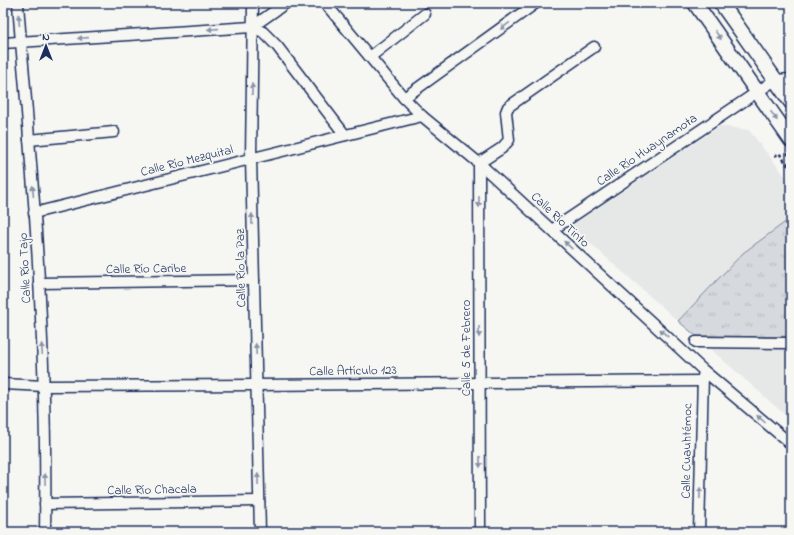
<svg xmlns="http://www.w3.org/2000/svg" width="794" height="535" font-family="'Indie Flower',sans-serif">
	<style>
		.built { fill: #e6e7e7 }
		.grass { fill: url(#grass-tufts); stroke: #78849e }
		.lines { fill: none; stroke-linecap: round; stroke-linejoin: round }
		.street-casing { stroke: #1b2f5e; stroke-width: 13 }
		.secondary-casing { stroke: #1b2f5e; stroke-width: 17 }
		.path { stroke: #1b2f5e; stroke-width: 2.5; stroke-dasharray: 3 3; stroke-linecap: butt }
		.street { stroke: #f6f6f2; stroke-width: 10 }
		.secondary { stroke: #f6f6f2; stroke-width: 14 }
		.oneway { fill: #8892a8 }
		.labels { text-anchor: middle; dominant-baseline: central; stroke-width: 3.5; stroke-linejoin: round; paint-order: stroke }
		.street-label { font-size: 13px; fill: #1b2f5e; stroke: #f6f6f2 }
	</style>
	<defs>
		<pattern id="grass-tufts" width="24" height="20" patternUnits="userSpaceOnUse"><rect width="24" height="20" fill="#d6d9dd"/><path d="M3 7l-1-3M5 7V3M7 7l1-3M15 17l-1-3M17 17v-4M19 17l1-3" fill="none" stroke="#b7bbc0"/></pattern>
	</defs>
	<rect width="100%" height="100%" fill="#f6f6f2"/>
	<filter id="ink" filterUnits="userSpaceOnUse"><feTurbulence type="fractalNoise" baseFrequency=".025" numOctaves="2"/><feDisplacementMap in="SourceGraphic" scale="8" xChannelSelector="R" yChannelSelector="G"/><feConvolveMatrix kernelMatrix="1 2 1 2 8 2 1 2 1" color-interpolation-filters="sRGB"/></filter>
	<g filter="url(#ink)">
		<g class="built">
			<path d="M720 126 749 130 791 184V218L743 253 678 321 571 226Z"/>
			<path d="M706 345 791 347V420Z"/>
		</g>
		<path class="grass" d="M791 218V337L696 336 678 321 743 253Z"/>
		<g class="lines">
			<g class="street-casing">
				<g id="street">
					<path d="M18 3C21 48 26 93 29 139 40 269 47 401 45 532"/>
					<path d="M253 3 251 158 260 532"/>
					<path d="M325 3 404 98 422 116 479 163 703 370 791 444"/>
					<path d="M252 27 263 32 277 46 345 135"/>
					<path d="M3 43 252 27 286 3"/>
					<path d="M370 57 425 14"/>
					<path d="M404 98 536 3"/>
					<path d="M29 140 114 132"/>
					<path d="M479 163 480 532"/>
					<path d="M479 163 502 148 509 140 506 112 508 107 594 47"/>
					<path d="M34 213 422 116"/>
					<path d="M552 230 775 80 791 79"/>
					<path d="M39 283 254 280"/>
					<path d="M696 342 791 343"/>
					<path d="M3 384 44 386 257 385 702 381"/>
					<path d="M45 504 259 501"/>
					<path d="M699 532 703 376"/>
				</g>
			</g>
			<g class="secondary-casing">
				<g id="secondary">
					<path d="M695 3 791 140"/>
					<path d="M721 3 791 102"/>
				</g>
			</g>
			<g class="path">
				<path d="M787 153 791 158"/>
				<path d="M775 156 779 153 791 170"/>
				<path d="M787 164 791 161"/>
			</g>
			<use href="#street" class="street"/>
			<use href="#secondary" class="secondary"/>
		</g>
		<defs><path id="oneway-solid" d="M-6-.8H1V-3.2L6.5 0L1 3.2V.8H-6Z"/></defs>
		<g class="oneway">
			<use href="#oneway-solid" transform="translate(19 20) rotate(-94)"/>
			<use href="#oneway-solid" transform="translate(505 26) rotate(144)"/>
			<use href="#oneway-solid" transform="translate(213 29) rotate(176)"/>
			<use href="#oneway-solid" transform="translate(718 35) rotate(55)"/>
			<use href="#oneway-solid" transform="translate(83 38) rotate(176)"/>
			<use href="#oneway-solid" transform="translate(252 89) rotate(-90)"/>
			<use href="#oneway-solid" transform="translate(774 116) rotate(55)"/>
			<use href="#oneway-solid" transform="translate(33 191) rotate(-94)"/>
			<use href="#oneway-solid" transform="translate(479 202) rotate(90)"/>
			<use href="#oneway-solid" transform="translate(252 219) rotate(-91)"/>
			<use href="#oneway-solid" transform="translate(568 245) rotate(-137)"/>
			<use href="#oneway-solid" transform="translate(479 332) rotate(90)"/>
			<use href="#oneway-solid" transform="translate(664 333) rotate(-137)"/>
			<use href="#oneway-solid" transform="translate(42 349) rotate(-93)"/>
			<use href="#oneway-solid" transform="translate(256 349) rotate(-92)"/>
			<use href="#oneway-solid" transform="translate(761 419) rotate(-140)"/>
			<use href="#oneway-solid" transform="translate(480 462) rotate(90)"/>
			<use href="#oneway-solid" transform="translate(45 479) rotate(-91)"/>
			<use href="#oneway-solid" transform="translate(258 479) rotate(-91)"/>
			<use href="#oneway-solid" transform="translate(700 493) rotate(-89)"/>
		</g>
	</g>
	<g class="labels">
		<g class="street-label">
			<text transform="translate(647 150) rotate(-34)">Calle Río Huaynamota</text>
			<text transform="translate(187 161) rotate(-14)">Calle Río Mezquital</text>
			<text transform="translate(560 220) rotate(43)">Calle Río Tinto</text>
			<text transform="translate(25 268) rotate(-93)">Calle Río Tajo</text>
			<text transform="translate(241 268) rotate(-91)">Calle Río la Paz</text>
			<text transform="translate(146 269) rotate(-1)">Calle Río Caribe</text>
			<text transform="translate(466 348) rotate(-90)">Calle 5 de Febrero</text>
			<text transform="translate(353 371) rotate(-1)">Calle Artículo 123</text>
			<text transform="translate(687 451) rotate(-89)">Calle Cuauhtémoc</text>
			<text transform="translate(152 490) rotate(-1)">Calle Río Chacala</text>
		</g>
	</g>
	<rect width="794" height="535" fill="none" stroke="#f6f6f2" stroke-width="16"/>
	<rect x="8" y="8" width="778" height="519" fill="none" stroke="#1b2f5e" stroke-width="1.5" filter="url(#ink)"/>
	<g transform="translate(46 46)" stroke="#f6f6f2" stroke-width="3" paint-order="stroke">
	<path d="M0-3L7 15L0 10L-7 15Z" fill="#1b2f5e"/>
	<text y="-6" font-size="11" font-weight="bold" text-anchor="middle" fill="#1b2f5e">N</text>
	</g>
</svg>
